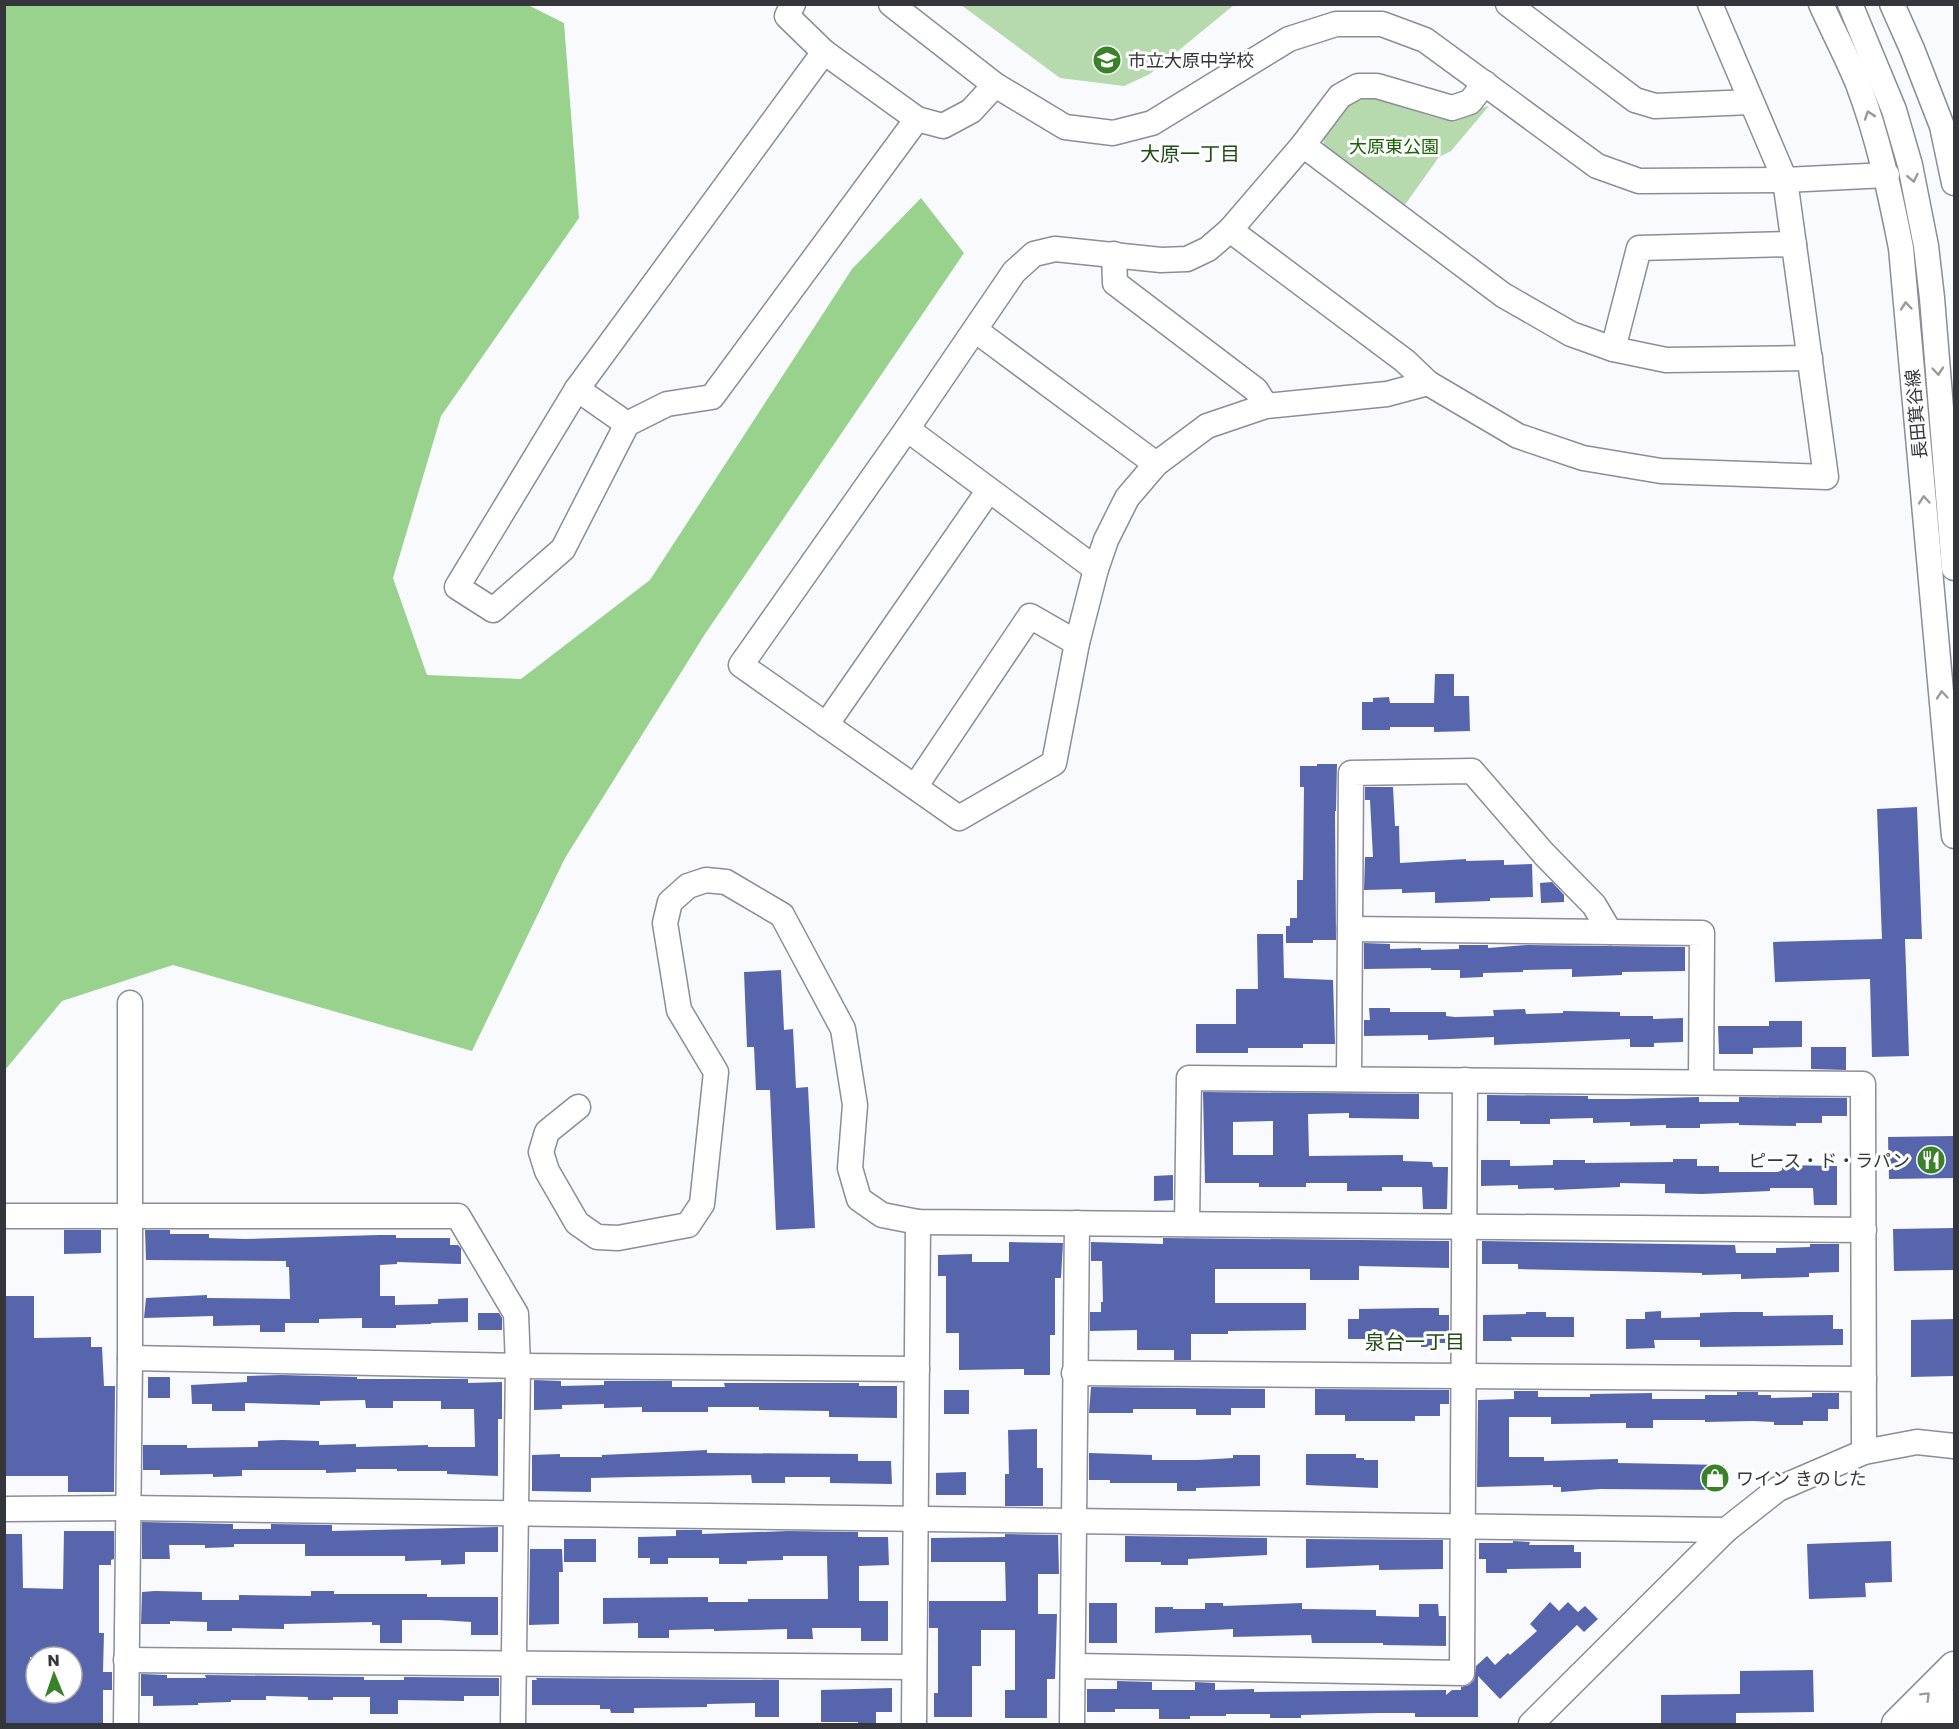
<svg xmlns="http://www.w3.org/2000/svg" width="1959" height="1729" font-family="Poppins,'Noto Sans JP',sans-serif">
	<style>
		.green { fill: #b6daae }
		.forest { fill: #99d28d }
		.building { fill: #5765ac; fill-rule: evenodd }
		.lines { fill: none; stroke-linecap: round; stroke-linejoin: round }
		.minor-casing { stroke: #8b8d97; stroke-width: 27 }
		.major-casing { stroke: #8b8d97; stroke-width: 33 }
		.minor { stroke: #fff; stroke-width: 24 }
		.major { stroke: #fff; stroke-width: 30 }
		.oneway { stroke: #9a9a9d }
		.labels { text-anchor: middle; dominant-baseline: central; stroke-width: 6; stroke-linejoin: round; paint-order: stroke }
		.poi-label { font-size: 18px; fill: #35363b; stroke: #fff; text-anchor: start }
		.park-label { font-size: 18px; fill: #166200; stroke: #fff }
		.street-label { font-size: 18px; fill: #35363b; stroke: #fff }
		.neighbourhood-label { font-size: 20px; fill: #1d4b13; stroke: #fff }
	</style>
	<rect width="100%" height="100%" fill="#f8fafe"/>
	<g class="green">
		<path d="M961 5H1234L1150 74 1124 86 1060 78Z"/>
		<path d="M1378 96C1397 103 1441 124 1459 120 1469 117 1477 108 1489 106L1451 151 1439 157 1404 206 1324 145 1323 129C1342 108 1348 97 1378 96Z"/>
	</g>
	<path class="forest" d="M528 5 564 23 579 218 441 416 393 578 427 675 521 679 650 580 852 269 921 198 964 253 705 634 565 858 472 1051 173 965 62 1001 5 1070V5Z"/>
	<g class="building">
		<path d="M1435 674H1454V696H1469L1470 731 1434 732V727H1390V730H1362V702H1373V698L1389 697 1390 703H1434Z"/>
		<path d="M1317 764H1337L1336 811H1335L1336 940H1313V943H1286V926H1290V918H1297V880H1303L1304 787H1300V766H1317Z"/>
		<path d="M1365 787H1393L1395 826H1399L1400 863 1466 859V861L1504 860V865L1532 864 1533 897 1490 898V901L1435 903V892L1402 893V889L1364 890 1365 857H1373L1370 800H1365Z"/>
		<path d="M1917 807 1922 939H1905L1909 1056 1872 1057 1870 979 1775 982 1773 942 1882 939 1877 809Z"/>
		<path d="M1552 882 1564 895V902L1541 903 1540 883Z"/>
		<path d="M1257 934H1283L1284 978 1333 980 1335 1044H1303V1048H1248V1053H1196V1024H1236V989H1258Z"/>
		<path d="M1364 943 1390 944V949L1421 948V950L1459 949V945H1488V948L1527 945 1685 947V971L1622 972V975L1572 977V969L1523 970V972L1483 973V977L1460 978V970H1431V968L1364 969Z"/>
		<path d="M781 970 784 1030 793 1029 796 1088 808 1087 815 1228 776 1230 770 1090H756L754 1047H747L744 972Z"/>
		<path d="M1369 1008H1390V1012H1446V1016L1455 1017 1494 1016 1493 1010 1525 1009 1526 1014 1563 1013V1011L1620 1012V1016H1653V1019L1683 1018V1042L1654 1043V1047H1630V1039L1494 1045V1037L1428 1040V1035L1364 1036V1020H1370Z"/>
		<path d="M1769 1021H1802V1047L1753 1048V1054H1719L1718 1026H1769Z"/>
		<path d="M1811 1047H1846V1070L1811 1069Z"/>
		<path d="M1203 1092 1419 1094V1119L1349 1118V1113L1308 1114 1309 1156 1403 1155V1161L1432 1162 1433 1167H1448L1447 1209H1423L1422 1187H1382V1191H1347V1183H1306V1187H1259V1183H1205ZM1273 1121V1155H1233V1122Z"/>
		<path d="M1487 1095 1588 1096V1099H1626L1699 1097V1102H1739V1097L1847 1098V1116H1822V1123H1796V1126L1739 1125V1123L1700 1124V1128H1666V1125L1630 1126V1122L1593 1123V1118L1550 1119V1124H1520V1121H1487Z"/>
		<path d="M1954 1136V1178L1889 1179 1888 1137Z"/>
		<path d="M1673 1159H1697V1166H1719V1172H1778L1782 1170V1165L1837 1166V1205H1814L1813 1188H1770V1191L1702 1194 1665 1193V1184L1620 1183V1187L1554 1190V1188L1518 1189V1185L1481 1186V1160H1510V1166L1553 1165V1160H1585V1163L1673 1162Z"/>
		<path d="M1173 1175V1200L1154 1201V1176Z"/>
		<path d="M1954 1228V1270L1894 1271 1893 1229Z"/>
		<path d="M64 1230H101V1253L64 1254Z"/>
		<path d="M145 1230H170V1234H209V1238L246 1239 379 1235H396V1238H450V1245H458L461 1248V1264L397 1262V1264L380 1265V1296H395V1305L438 1304V1299L468 1298V1322L431 1323V1324L396 1325V1328H362V1318L319 1319V1323H285V1332H260V1325L213 1326V1316L144 1318 146 1298 207 1295V1298L290 1299 289 1267H286V1261L146 1260Z"/>
		<path d="M1163 1238 1449 1241V1268L1359 1266V1280H1310V1269H1215V1303H1306V1330L1228 1331V1334H1191V1360H1174V1350H1137V1330L1090 1331V1312H1101V1302H1103L1102 1261H1091V1242L1163 1244Z"/>
		<path d="M1482 1241 1735 1245 1736 1253H1776V1248L1810 1247V1244H1839V1272L1809 1273V1277L1741 1279V1274L1702 1275V1273L1518 1269V1264H1482Z"/>
		<path d="M1009 1242 1063 1243 1061 1278H1055V1335H1050V1375H1024V1369L959 1370V1333H946V1276H938V1255L972 1254V1262H1009Z"/>
		<path d="M4 1296H34V1338L91 1337V1347H102L104 1386H115L114 1492H68V1476H5Z"/>
		<path d="M1420 1308H1439V1315H1449V1343H1439V1347H1421V1341H1398V1339H1348V1319H1359V1309Z"/>
		<path d="M1661 1311V1318L1700 1317V1313L1734 1312H1763V1316L1833 1315V1329H1843V1345L1700 1347V1340H1654L1655 1348 1626 1349V1319H1645V1312Z"/>
		<path d="M1526 1312H1546V1317H1574V1337H1511L1512 1341H1483V1315L1526 1314Z"/>
		<path d="M478 1313H499L502 1318V1330H478Z"/>
		<path d="M1954 1319V1376L1911 1377V1320Z"/>
		<path d="M281 1375 357 1377V1379H468V1383L502 1382V1419H498V1476L447 1474V1471H397V1469H356V1472L326 1473V1470H242V1476L213 1477V1474L160 1475V1470H143V1445H187V1448L258 1447V1441L282 1440 319 1441V1445L356 1444V1447L428 1445V1447H475L474 1409H441V1401H393V1408H366L365 1400 320 1401V1405L245 1403V1411H212V1404H192L191 1385 247 1382V1376Z"/>
		<rect x="148" y="1377" width="22" height="21"/>
		<path d="M534 1380 561 1381V1386L604 1385V1381H672V1387H725L724 1383H859V1386H897V1418L829 1417V1411L759 1410V1407H708V1412H642V1407L604 1408V1404L562 1405V1409L534 1410Z"/>
		<path d="M1091 1387 1265 1389V1408H1231V1415H1196V1409H1133V1413H1089Z"/>
		<path d="M1315 1389 1449 1390V1404H1440V1416H1415V1421H1345V1415H1315Z"/>
		<rect x="944" y="1390" width="25" height="24"/>
		<path d="M1514 1391H1538V1397H1590V1394L1652 1393V1399H1705V1395H1737V1392H1758V1395H1771V1398L1812 1397V1393H1839V1409H1828V1421H1803V1425H1774V1422L1753 1421 1705 1422V1420H1653V1428H1626V1423L1551 1424V1417H1509V1457H1544V1461L1618 1459V1463L1724 1465V1490L1600 1489 1561 1492V1487H1553V1485L1477 1487 1478 1400 1514 1399Z"/>
		<path d="M1037 1429V1468H1043V1506H1005V1474H1009L1008 1430Z"/>
		<path d="M707 1450V1453L858 1454V1461H891L892 1484 830 1483V1477H785V1483H752L751 1475 632 1477 591 1478V1492L532 1491V1455L560 1454V1457H602V1455Z"/>
		<path d="M1089 1453 1152 1455V1460H1198L1233 1458V1455H1260V1486L1196 1488V1491H1177V1483H1110V1480H1089Z"/>
		<path d="M1306 1454H1356V1458H1364V1460H1378V1488L1306 1485Z"/>
		<path d="M966 1472V1495H936V1473Z"/>
		<path d="M142 1522 233 1524V1529H271V1524L332 1525V1531L498 1527V1552H465V1564L441 1565V1560L405 1561V1556H305V1544H234V1547L205 1548V1545H169L170 1559H142Z"/>
		<path d="M676 1530H702V1534L788 1531 858 1532V1537H888L889 1565 859 1566V1601H888V1641H861V1628H812L813 1639H787V1629L714 1631V1629L669 1630V1638H638V1623L603 1624V1598L708 1597V1602H748V1599H828L827 1556H783V1560L747 1561V1564H719V1558H668V1564H650V1558H638V1537L676 1536Z"/>
		<path d="M64 1531H114V1559L111 1560V1565H99V1633H104L103 1672H112V1690H103V1725H4V1534H22L23 1588 63 1589ZM30 1657H72V1693H32Z"/>
		<path d="M1005 1534 1058 1535 1059 1574H1038V1614H1057L1055 1679H1047V1718H1005V1690H1015V1630H981V1666H972V1717H934V1693H938V1628H929V1601H1006L1005 1562H931V1538L1005 1537Z"/>
		<path d="M1125 1536 1267 1538V1555L1188 1559V1565H1161V1562H1125Z"/>
		<rect x="564" y="1539" width="32" height="23"/>
		<path d="M1306 1539 1443 1540V1569L1379 1570V1565L1306 1568Z"/>
		<path d="M1513 1541 1530 1542 1529 1545H1574V1552H1581V1568L1507 1569V1573H1486V1559H1479V1543H1513Z"/>
		<path d="M1891 1541 1892 1582 1865 1583 1866 1597 1809 1599 1807 1544Z"/>
		<path d="M530 1549H562L563 1572H559V1624L529 1625Z"/>
		<path d="M155 1591 202 1592V1600H239V1595L311 1596V1591H334V1594H427V1597H498V1635H471V1622L439 1620H402V1643H380V1625H372V1622L284 1624V1629L232 1628V1631H207V1622L170 1621V1624H141L142 1592Z"/>
		<path d="M1550 1602 1559 1611 1568 1602 1578 1612 1585 1606 1598 1619 1584 1632 1577 1625 1500 1699 1478 1676V1717H1415V1713H1378L1301 1715V1718H1270V1714H1226V1716H1190V1719H1159V1709H1115V1712H1087V1689H1117V1681L1152 1682V1690H1195V1682L1215 1683V1690L1254 1689V1692L1446 1690V1695L1452 1690H1461V1687L1469 1685 1474 1680 1476 1666 1487 1656 1495 1665 1508 1653 1510 1655 1537 1631 1530 1624Z"/>
		<rect x="1089" y="1603" width="28" height="40"/>
		<path d="M1205 1603H1223V1606L1302 1603V1609L1376 1610V1616L1419 1617V1604H1438L1439 1616H1446V1646L1383 1645V1643H1312L1311 1635 1233 1637V1629L1155 1633V1607H1173V1609H1205Z"/>
		<path d="M1813 1670 1814 1712 1736 1713V1725H1661V1695L1740 1694V1671Z"/>
		<path d="M141 1674 167 1675V1678H206L205 1675 364 1677V1680H404V1677L499 1678V1696H464V1701L398 1700V1714H370V1697H333V1700H308V1697L266 1696V1700H231V1702L198 1703V1705L153 1706V1696H141Z"/>
		<path d="M536 1678 779 1680V1717H755V1703L707 1704V1707L634 1708V1713H611L610 1709H600V1705H532V1680H537Z"/>
		<path d="M892 1688V1712H876V1724H858V1722H821V1690Z"/>
	</g>
	<g class="lines">
		<g class="minor-casing">
			<g id="minor">
				<path d="M793 4 787 16 824 52 917 119"/>
				<path d="M891 4 995 85 1065 127 1113 133 1152 123 1289 39 1336 24H1382L1425 40 1597 166 1639 181 1785 180 1887 175"/>
				<path d="M1508 4 1635 100 1655 106 1751 102"/>
				<path d="M1821 4C1833 31 1847 57 1858 84 1878 137 1890 192 1901 248L1954 836"/>
				<path d="M1850 4 1894 110 1910 165 1926 246 1932 298 1954 568"/>
				<path d="M1892 4 1912 49 1942 126 1954 183"/>
				<path d="M824 52 577 389 457 587 493 610 563 549 627 424 667 404 712 397 917 119 943 126 971 111 995 85"/>
				<path d="M1485 83 1470 102 1452 108 1377 86H1358L1340 96 1303 145 1230 230 1208 249 1187 259 1161 260 1055 249 1034 254 1014 272 907 429 741 665 959 818 1054 763 1077 643 1096 569 1106 540 1127 498 1156 464 1207 426 1266 406 1387 394 1428 383 1518 436 1583 458 1661 471 1826 477 1785 180 1710 4"/>
				<path d="M1303 145 1503 295 1571 334 1613 349 1666 360 1810 358"/>
				<path d="M1230 230 1405 361 1428 383"/>
				<path d="M1114 254 1115 283 1256 390 1266 406"/>
				<path d="M975 330 1156 464"/>
				<path d="M1613 349 1639 248 1794 244"/>
				<path d="M577 389 627 424"/>
				<path d="M907 429 1096 569"/>
				<path d="M826 725 989 490"/>
				<path d="M915 787 1030 616 1077 643"/>
				<path d="M1350 929 1702 933 1701 1082"/>
				<path d="M1349 1079 1351 773 1472 771 1544 854 1594 905 1610 932"/>
				<path d="M578 1107 547 1132 541 1152 547 1171 577 1223 597 1237 618 1238 688 1225 702 1204 716 1072 679 1010 665 923 670 902 688 886 706 880 726 882 782 915 843 1029 855 1105 850 1168 859 1199 882 1215 918 1222 1864 1230"/>
				<path d="M4 1216H458L516 1314 518 1366 513 1724"/>
				<path d="M1187 1224 1189 1078 1863 1084 1864 1452"/>
				<path d="M130 1358 518 1366 917 1369"/>
				<path d="M1074 1373 1864 1379"/>
				<path d="M4 1509 128 1508 1726 1530"/>
				<path d="M126 1660 914 1667"/>
				<path d="M1074 1666 1462 1673 1465 1080"/>
				<path d="M126 1724 130 1358V1003"/>
				<path d="M914 1724 918 1222"/>
				<path d="M1072 1724 1077 1223"/>
				<path d="M1531 1724 1726 1530 1778 1489 1864 1452 1917 1442 1954 1446"/>
			</g>
		</g>
		<g class="major-casing">
			<g id="major">
				<path d="M1897 1724 1954 1667"/>
				<path d="M1934 1724 1954 1705"/>
			</g>
		</g>
		<use href="#minor" class="minor"/>
		<use href="#major" class="major"/>
	</g>
	<defs><path id="oneway-chevron" d="M-2-3.5L2.5 0L-2 3.5" fill="none" stroke-width="1.6" stroke-linecap="round" stroke-linejoin="round" transform="scale(1.5)"/></defs>
	<g class="oneway">
		<use href="#oneway-chevron" transform="translate(1869 115) rotate(-109)"/>
		<use href="#oneway-chevron" transform="translate(1913 178) rotate(79)"/>
		<use href="#oneway-chevron" transform="translate(1906 306) rotate(-95)"/>
		<use href="#oneway-chevron" transform="translate(1938 371) rotate(85)"/>
		<use href="#oneway-chevron" transform="translate(1924 500) rotate(-95)"/>
		<use href="#oneway-chevron" transform="translate(1942 695) rotate(-95)"/>
		<use href="#oneway-chevron" transform="translate(1926 1696) rotate(-45)"/>
	</g>
	<defs>
		<g id="school-disc" transform="scale(1.5)"><circle r="9.5" fill="#398229" stroke="#fff"/><path d="M0-5L7-2L0 1L-7-2ZM-4 1L0 2.5L4 1V4Q0 6-4 4Z" fill="#fff"/></g>
		<g id="restaurant-disc" transform="scale(1.5)"><circle r="9.5" fill="#398229" stroke="#fff"/><path d="M-5-6h1v4h1v-4h1v4h1v-4h1v5L-1.5 .5V6h-2V.5L-5-1ZM5-6V6H3V1.5H1.5Q1.5-4 5-6Z" fill="#fff"/></g>
		<g id="shop-disc" transform="scale(1.5)"><circle r="9.5" fill="#398229" stroke="#fff"/><path d="M-5-2.5h2.3a2.7 3.5 0 0 1 5.4 0H5L5.5 6h-11ZM-1.5-2.5h3a1.5 2.3 0 0 0-3 0Z" fill="#fff"/></g>
	</defs>
	<g fill-rule="evenodd">
		<use href="#school-disc" x="1107" y="60"/>
		<use href="#restaurant-disc" x="1931" y="1160"/>
		<use href="#shop-disc" x="1715" y="1478"/>
	</g>
	<g class="labels">
		<g class="poi-label">
			<text x="1128" y="60">市立大原中学校</text>
			<text x="1910" y="1160" text-anchor="end">ピース・ド・ラパン</text>
			<text x="1736" y="1478">ワイン きのした</text>
		</g>
		<g class="park-label">
			<text x="1394" y="146">大原東公園</text>
		</g>
		<g class="street-label">
			<text transform="translate(1916 414) rotate(-95)">長田箕谷線</text>
		</g>
		<g class="neighbourhood-label">
			<text x="1190" y="154">大原一丁目</text>
			<text x="1415" y="1342">泉台一丁目</text>
		</g>
	</g>
	<rect width="1959" height="1729" fill="none" stroke="#35363b" stroke-width="12"/>
	<g transform="translate(54 1675) rotate(358)"><circle r="28" fill="#ffffff" stroke="#aeafb1" stroke-width="1.5"/>
	<path d="M0-4.5L10 22L0 15L-10 22Z" fill="#398229"/>
	<text y="-9" font-size="16" font-weight="bold" text-anchor="middle" fill="#35363b">N</text>
	</g>
</svg>
